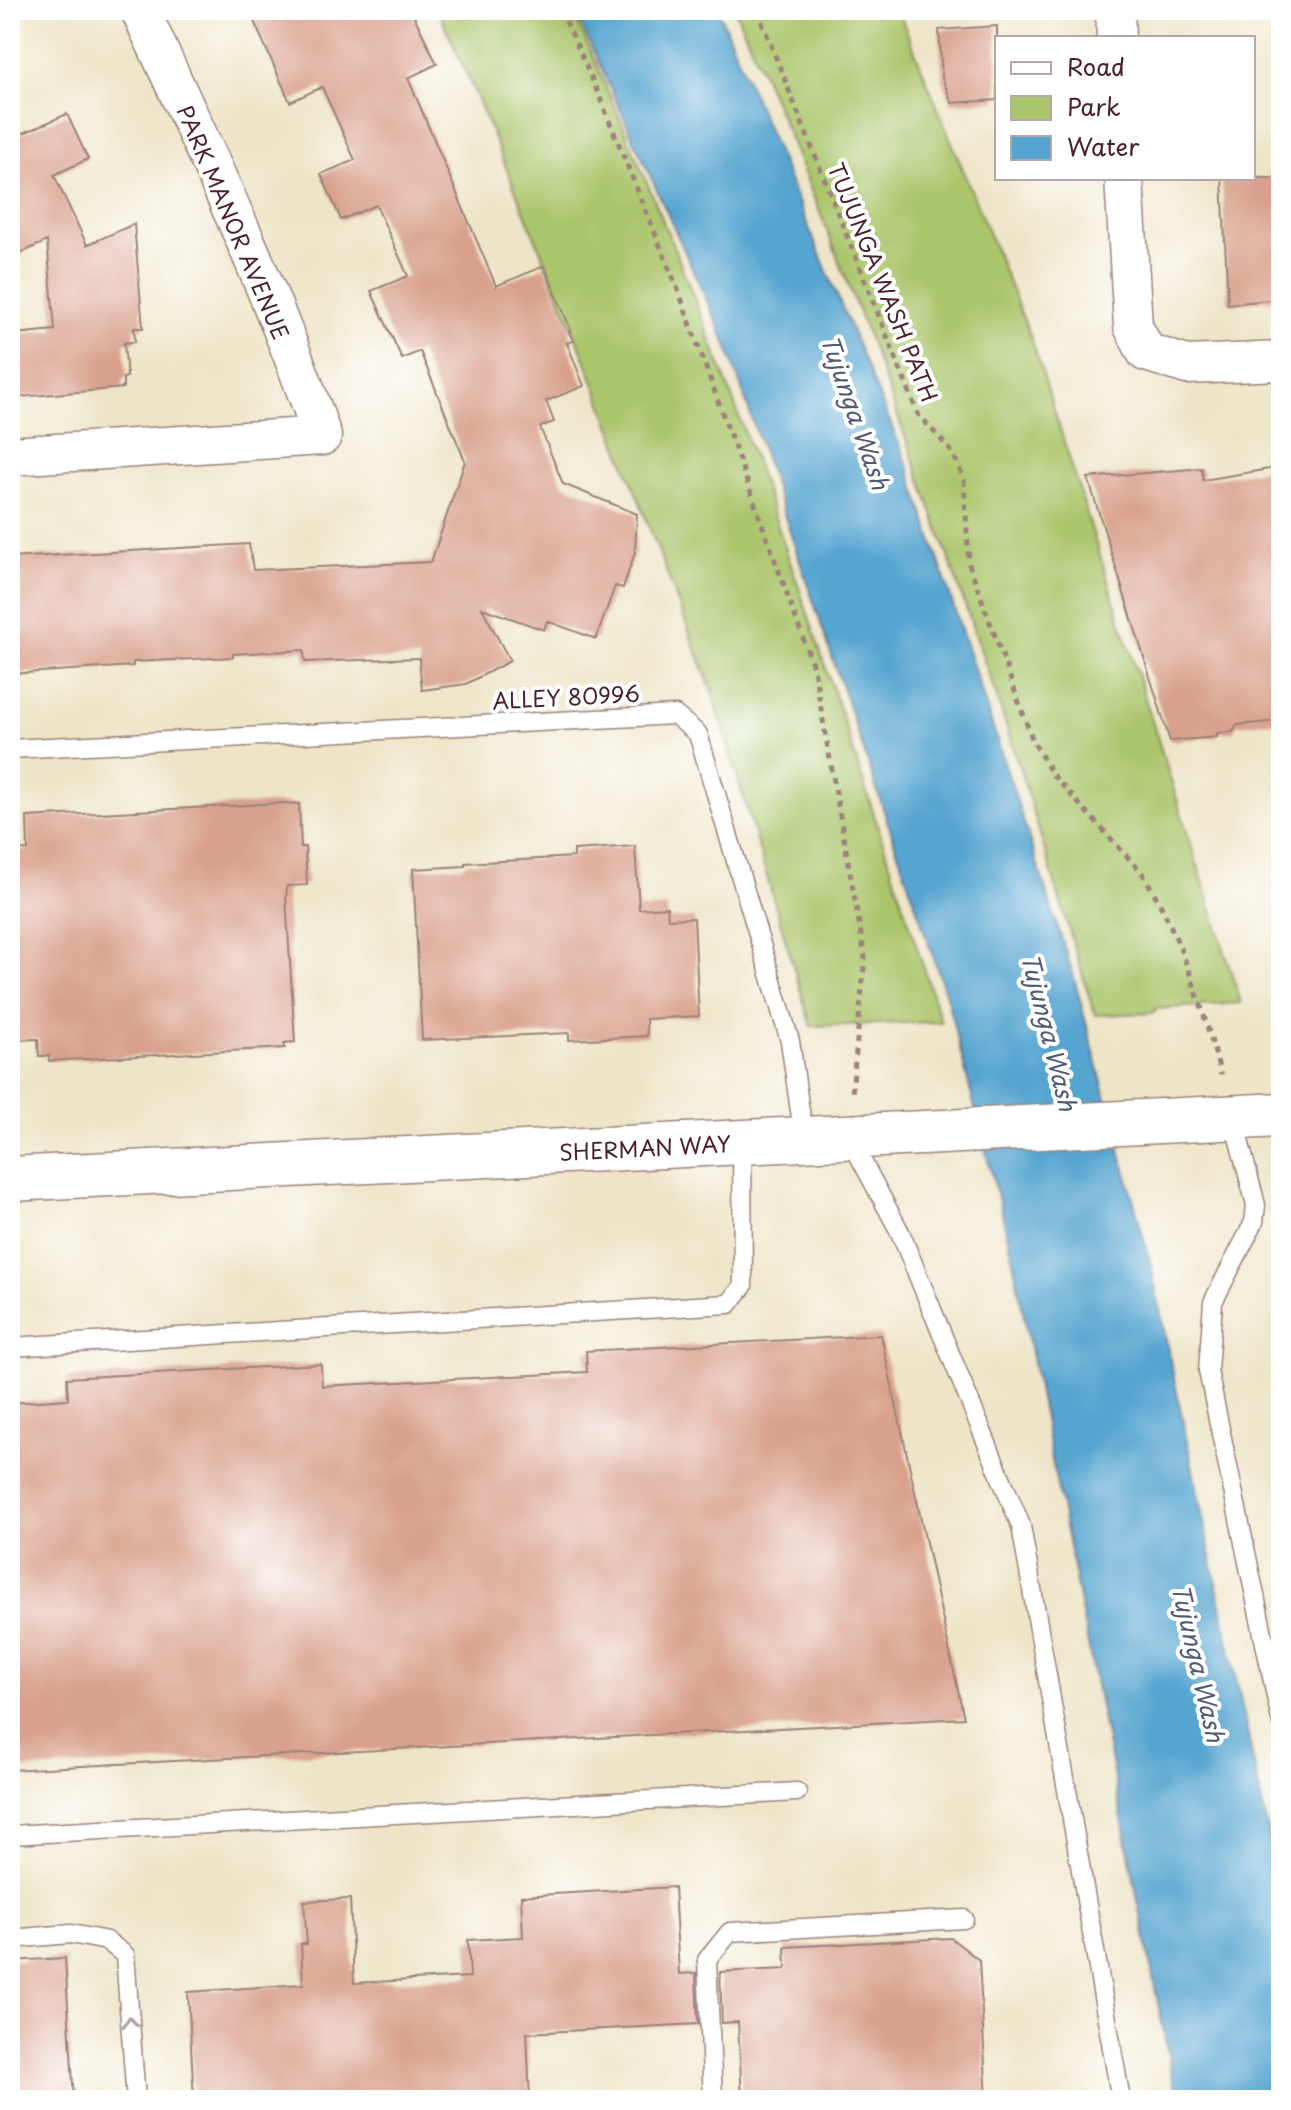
<svg xmlns="http://www.w3.org/2000/svg" width="1291" height="2110" font-family="'Playpen Sans',sans-serif">
	<style>
		.green { fill: #aac56b; stroke: #7a724b; stroke-width: 2 }
		.water { fill: #56a5d0; stroke: #50627e; stroke-width: 2 }
		.building { fill: #d9a18d }
		.lines { fill: none; stroke-linecap: round; stroke-linejoin: round }
		.lane-casing { stroke: #9c827a; stroke-width: 21 }
		.street-casing { stroke: #9c827a; stroke-width: 41 }
		.primary-casing { stroke: #9c827a; stroke-width: 47 }
		.path { stroke: #9c827a; stroke-width: 5; stroke-dasharray: 6 6; stroke-linecap: butt }
		.lane { stroke: #fff; stroke-width: 18 }
		.street { stroke: #fff; stroke-width: 38 }
		.primary { stroke: #fff; stroke-width: 44 }
		.oneway { stroke: #ae9aa0 }
		.labels { text-anchor: middle; dominant-baseline: central; stroke-width: 8; stroke-linejoin: round; paint-order: stroke }
		.street-label { font-size: 22px; fill: #4a1f2b; stroke: #fff }
		.water-label { font-size: 24px; font-style: italic; fill: #4f5b75; stroke: #fff }
	</style>
	<rect width="100%" height="100%" fill="#fff"/>
	<filter id="ink" filterUnits="userSpaceOnUse"><feTurbulence type="fractalNoise" baseFrequency=".0125" numOctaves="2"/><feDisplacementMap in="SourceGraphic" scale="16" xChannelSelector="R" yChannelSelector="G"/><feConvolveMatrix kernelMatrix="1 2 1 2 8 2 1 2 1" color-interpolation-filters="sRGB"/></filter>
	<filter id="wash" filterUnits="userSpaceOnUse"><feTurbulence type="fractalNoise" baseFrequency=".006" numOctaves="4" result="noise"/><feDisplacementMap in="SourceGraphic" scale="32" xChannelSelector="R" yChannelSelector="G"/><feGaussianBlur stdDeviation="1.8" result="paint"/><feColorMatrix in="noise" values="0 0 0 0 0 0 0 0 0 0 0 0 0 0 0 0 0 1.4 0 .05"/><feComposite in="paint" operator="in"/></filter>
	<g filter="url(#wash)">
		<rect width="100%" height="100%" fill="#eee5c8"/>
		<g class="green">
			<path d="M438 10H572C632 144 690 281 740 419 812 619 876 821 941 1022L811 1026 713 694 580 346 478 100Z"/>
			<path d="M735 10H898L1032 340 1241 1003 1155 1009V1013L1095 1015C1062 909 1032 803 997 698 918 466 834 234 735 10Z"/>
		</g>
		<path class="water" d="M575 10H718L907 463 1073 974 1150 1262 1278 1881 1281 1896V2100H1177L1010 1245 946 995 727 345Z"/>
		<g id="blocks">
			<g class="building">
				<path d="M249 10H411L437 64 408 78 496 286 544 266 571 330 569 331 573 341 567 343 584 386 546 401 554 422 540 427 563 484 637 514 635 552 623 588 615 586 596 639 547 621 544 630 482 608 510 661 466 684 422 690 419 658 305 662 304 650 233 654V657L133 662V666L10 674V558L249 544 253 570 431 562 465 461 420 351 402 359 371 291 408 276 376 205 341 220 321 174 355 160 322 87 290 102Z"/>
				<path d="M997 26V100L952 103 942 78 939 30Z"/>
				<path d="M67 114 88 159 54 175 87 245 134 224 143 328H134L135 342 124 343 127 377 123 378V388L20 397 15 334 55 330 47 241 21 253 10 228V139Z"/>
				<path d="M1222 178H1281V299L1228 304Z"/>
				<path d="M1281 467V721L1237 725 1233 732 1217 733V737L1170 741 1088 478 1202 468 1203 480Z"/>
				<path d="M282 803 299 804 301 847H305L307 885 287 886 286 897 295 1042 284 1043 285 1048 49 1061V1056H39L38 1039 10 1040V851L28 850 27 817Z"/>
				<path d="M635 846 639 909 667 907 668 919 694 918 699 1016 646 1019 647 1036 569 1040V1033L422 1040 413 869 465 866V863L574 857V850Z"/>
				<path d="M881 1335 964 1718 10 1770V1403L68 1399 67 1378 321 1364 322 1386 587 1372 586 1351Z"/>
				<path d="M674 1887 679 1974 696 1973 698 2024 527 2033 530 2100H194L188 1992 303 1984 301 1944H307L304 1901 350 1899 354 1983 470 1977 468 1940 523 1937 521 1896Z"/>
				<path d="M951 1938 979 1960 987 2100H742L738 2022 722 2023 720 1972 786 1969 785 1947Z"/>
				<path d="M65 1958 74 2100H10V1961Z"/>
			</g>
		</g>
	</g>
	<g filter="url(#ink)">
		<use href="#blocks" fill-opacity="0" stroke="#9c827a" stroke-width="2"/>
		<g class="lines">
			<g class="lane-casing">
				<g id="lane">
					<path d="M10 749 675 715 698 734 790 1041 804 1139"/>
					<path d="M1233 1118 1256 1205 1254 1222 1213 1302 1208 1371 1281 1720"/>
					<path d="M850 1139 900 1232 1021 1526 1121 2100"/>
					<path d="M10 1347 729 1304 743 1286 742 1142"/>
					<path d="M10 1835 797 1792"/>
					<path d="M10 1939 71 1934 107 1941 125 1955 136 2100"/>
					<path d="M713 2100 707 1960 730 1932 964 1919"/>
				</g>
			</g>
			<g class="street-casing">
				<g id="street">
					<path d="M1115 10 1116 38"/>
					<path d="M1124 178 1133 326 1146 352 1187 365 1281 361"/>
					<path d="M10 456 322 436C272 290 205 150 140 10"/>
				</g>
			</g>
			<g class="primary-casing">
				<path id="primary" d="M10 1179 1281 1115"/>
			</g>
			<g class="path">
				<path d="M561 10 598 93 680 295 814 669 865 957 852 1093"/>
				<path d="M757 10 918 414 953 453 964 480 969 564 1033 741 1052 774 1143 874C1181 936 1202 1005 1221 1075"/>
			</g>
			<use href="#lane" class="lane"/>
			<use href="#street" class="street"/>
			<use href="#primary" class="primary"/>
		</g>
		<defs><path id="oneway-chevron" d="M-2-3.5L2.5 0L-2 3.5" fill="none" stroke-width="1.6" stroke-linecap="round" stroke-linejoin="round" transform="scale(2)"/></defs>
		<use class="oneway" href="#oneway-chevron" transform="translate(130 2022) rotate(-94)"/>
	</g>
	<g class="labels">
		<g class="street-label">
			<text transform="translate(234 222) rotate(67)">PARK MANOR AVENUE</text>
			<text transform="translate(884 282) rotate(68)">TUJUNGA WASH PATH</text>
			<text transform="translate(566 696) rotate(-3)">ALLEY 80996</text>
			<text transform="translate(645 1147) rotate(-3)">SHERMAN WAY</text>
		</g>
		<g class="water-label">
			<text transform="translate(856 412) rotate(71)">Tujunga Wash</text>
			<text transform="translate(1050 1032) rotate(76)">Tujunga Wash</text>
			<text transform="translate(1199 1663) rotate(77)">Tujunga Wash</text>
		</g>
	</g>
	<rect width="1291" height="2110" fill="none" stroke="#fff" stroke-width="40"/>
	<rect x="995" y="36" width="260" height="144" fill="#ffffff" stroke="#b7a5aa" stroke-width="2"/>
	<rect x="1011" y="62" width="40" height="12" fill="#ffffff" stroke="#b7a5aa" stroke-width="2"/>
	<text x="1067" y="76" font-size="24" fill="#4a1f2b">Road</text>
	<rect x="1011" y="96" width="40" height="24" fill="#aac56b" stroke="#b7a5aa" stroke-width="2"/>
	<text x="1067" y="116" font-size="24" fill="#4a1f2b">Park</text>
	<rect x="1011" y="136" width="40" height="24" fill="#56a5d0" stroke="#b7a5aa" stroke-width="2"/>
	<text x="1067" y="156" font-size="24" fill="#4a1f2b">Water</text>
</svg>
